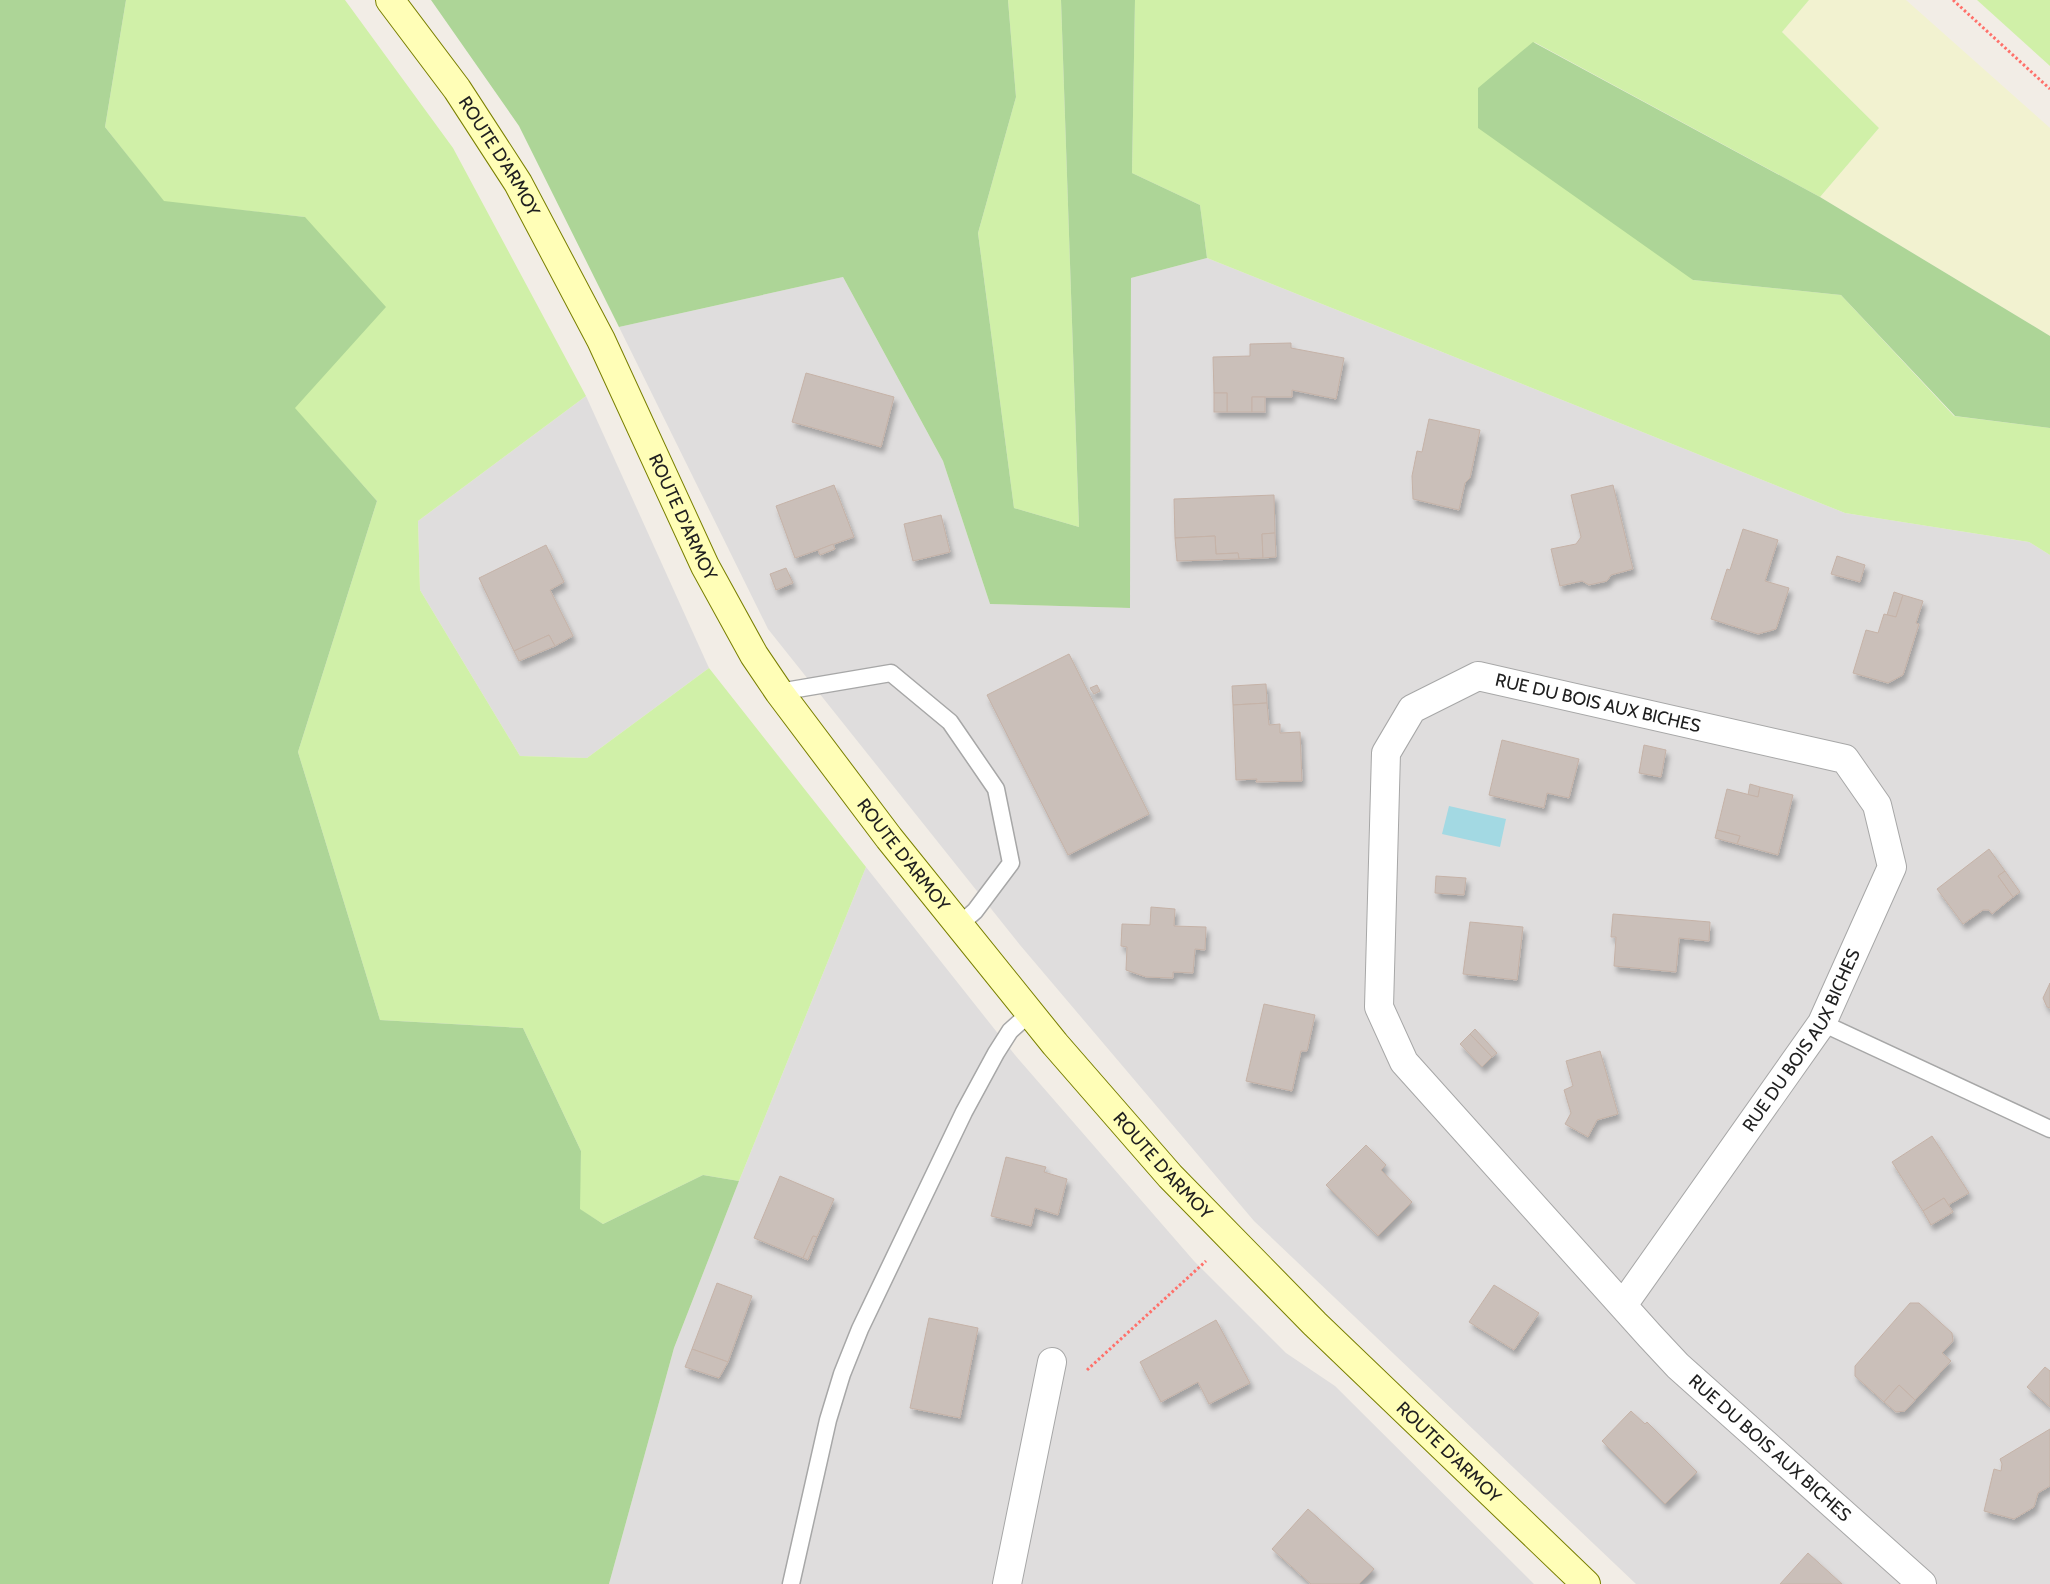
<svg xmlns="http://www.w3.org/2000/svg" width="2050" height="1584" font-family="Cabin,sans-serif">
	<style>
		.residential { fill: #dfdddd }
		.farmland { fill: #f2f2d0 }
		.grass { fill: #d0f0a8 }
		.forest { fill: #add597 }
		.water { fill: #a3d9e3 }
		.building { fill: #cabfb9; stroke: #c5b2a7; filter: url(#shadow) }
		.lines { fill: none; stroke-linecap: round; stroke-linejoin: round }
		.lane-casing { stroke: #a7a7a7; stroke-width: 19 }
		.street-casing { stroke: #a7a7a7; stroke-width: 30 }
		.secondary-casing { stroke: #797f00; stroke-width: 30 }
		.path { stroke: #ff706a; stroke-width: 3; stroke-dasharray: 2.5 2.5; stroke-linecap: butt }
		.lane { stroke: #fff; stroke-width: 16 }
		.street { stroke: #fff; stroke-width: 28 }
		.secondary { stroke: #fffeb7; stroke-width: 28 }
		.labels { text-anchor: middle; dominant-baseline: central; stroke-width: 4; stroke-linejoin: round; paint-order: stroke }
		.street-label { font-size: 18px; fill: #202020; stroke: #fff }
	</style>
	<defs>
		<filter id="shadow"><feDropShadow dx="3" dy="5.5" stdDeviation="2.5" flood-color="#0004"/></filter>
	</defs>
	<rect width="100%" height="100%" fill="#f2ede6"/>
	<g class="residential">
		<path d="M1207 258 1845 513 2029 542 2050 555V1584H1636L1254 1221 1020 945 768 629 619 327 843 277 943 461 990 604 1130 608 1131 278Z"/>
		<path d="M586 396 709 668 587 758 520 756 420 590 418 521Z"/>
		<path d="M866 867 1015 1055 1194 1261 1286 1353 1335 1386 1534 1584H609L674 1348 739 1181Z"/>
	</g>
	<path class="farmland" d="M1809 0H1906L2050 128V336L1820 197 1879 128 1782 32Z"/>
	<g class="grass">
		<path d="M126 0H345L453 148 586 396 418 521 420 590 520 756 587 758 709 668 866 867 739 1181 703 1175 603 1224 579 1209 581 1151 523 1028 380 1020 298 752 377 501 294 408 305 217 164 202 105 127Z"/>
		<path d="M1008 0H1061L1079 527 1014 508 978 233 1016 97Z"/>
		<path d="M1135 0H1809L1782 32 1879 128 1820 197 1534 42 1693 280 1841 295 1954 416 2050 428V555L2029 542 1845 513 1207 258 1200 205 1132 173Z"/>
		<path d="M1977 0H2050V66Z"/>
	</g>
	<g class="forest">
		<path d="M0 0H126L105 127 164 201 305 217 386 307 295 408 377 501 298 752 380 1020 523 1028 581 1151 580 1209 603 1224 703 1175 739 1181 674 1348 609 1584H0Z"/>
		<path d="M431 0H1008L1016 97 978 233 1014 508 1079 527 1061 0H1135L1132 173 1200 205 1207 258 1131 278 1130 608 990 604 943 461 843 277 619 327 519 126Z"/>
		<path d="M1533 42 1820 197 2050 336V428L1955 416 1841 295 1693 280 1478 128V88Z"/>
	</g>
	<path class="water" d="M1449 806 1506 819 1500 847 1442 834Z"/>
	<g class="building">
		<path d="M1291 343V348L1344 358 1336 399 1292 390V397H1252V412H1227V393H1214L1213 357 1250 356V344Z"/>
		<path d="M806 373 894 397 881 447 792 422Z"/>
		<rect x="1214" y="393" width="13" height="19"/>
		<rect x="1252" y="397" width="13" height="15"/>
		<path d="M1429 419 1480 430 1470 478 1465 483 1459 510 1413 499 1412 476 1417 451 1422 452Z"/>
		<path d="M834 485 854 537 795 558 776 506Z"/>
		<path d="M1613 485 1633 569 1611 575 1607 581 1589 585 1582 581 1560 586 1551 549 1576 544 1581 537 1571 495Z"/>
		<path d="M1274 495 1275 533 1262 534 1263 558 1239 559 1238 553 1216 554 1215 536 1175 538 1174 499Z"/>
		<path d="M941 515 950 552 913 561 904 524Z"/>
		<path d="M1743 529 1778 540 1765 581 1789 588 1776 629 1758 634 1711 619 1727 569 1730 570Z"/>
		<path d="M1275 533 1276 557 1263 558 1262 534Z"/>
		<path d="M1215 536 1216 554 1238 553 1239 559 1177 561 1175 538Z"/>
		<path d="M833 544 835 549 820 555 818 550Z"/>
		<path d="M546 545 564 582 550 590 573 636 555 646 549 635 514 651 479 578Z"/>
		<path d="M1837 556 1865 565 1860 582 1831 574Z"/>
		<path d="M786 568 793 583 776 590 770 574Z"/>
		<path d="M1894 592 1903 595 1896 617 1887 615Z"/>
		<path d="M1903 595 1923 601 1916 623 1919 624 1903 675 1888 683 1853 673 1866 630 1878 633 1884 614 1896 617Z"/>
		<path d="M549 635 555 646 519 661 514 651Z"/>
		<path d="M1069 654 1149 814 1068 855 987 695Z"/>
		<path d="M1266 684 1267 703 1233 705 1232 686Z"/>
		<path d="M1097 685 1100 691 1094 694 1090 688Z"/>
		<path d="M1267 703 1269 725 1280 724V733L1300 732 1302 781 1256 782 1257 779 1236 780 1233 705Z"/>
		<path d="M1502 740 1579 759 1569 798 1547 793 1544 808 1489 795Z"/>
		<path d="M1644 745 1666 750 1661 777 1639 773Z"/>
		<path d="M1750 784 1760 787 1758 797 1748 795Z"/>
		<path d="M1760 787 1793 795 1778 855 1737 844 1740 836 1717 830 1727 789 1758 797Z"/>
		<path d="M1717 830 1740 836 1737 844 1715 838Z"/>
		<path d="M1989 849 2005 871 1998 876 2013 897 1992 914 1989 910H1983L1963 924 1937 889Z"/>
		<path d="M2005 871 2020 892 2013 897 1998 876Z"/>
		<path d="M1436 876 1466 878 1464 895 1435 893Z"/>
		<path d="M1151 907 1175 909 1174 926 1206 927 1205 950 1195 949 1193 973 1173 972V978L1146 977 1126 970 1127 947 1121 946 1122 924 1150 925Z"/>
		<path d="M1613 914 1710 922 1709 941 1679 938 1676 972 1614 966 1616 937H1611Z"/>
		<path d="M1470 922 1523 927 1517 980 1463 974Z"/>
		<path d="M2050 983V1008L2047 1007 2043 998Z"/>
		<path d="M1264 1004 1315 1015 1307 1051H1301L1292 1091 1246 1081Z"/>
		<path d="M1475 1029 1497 1053 1492 1057 1470 1034Z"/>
		<path d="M1470 1034 1492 1057 1482 1067 1460 1044Z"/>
		<path d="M1600 1051 1618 1114 1597 1120 1588 1137 1565 1124 1571 1113 1564 1090 1573 1086 1566 1061Z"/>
		<path d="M1932 1136 1969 1193 1948 1205 1944 1198 1923 1211 1892 1162Z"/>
		<path d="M1366 1145 1386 1165 1381 1170 1412 1202 1378 1236 1326 1185Z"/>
		<path d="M1006 1157 1046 1167 1044 1172 1067 1179 1058 1215 1035 1208 1031 1226 991 1216Z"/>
		<path d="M780 1176 834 1199 817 1237 813 1236 803 1258 754 1238Z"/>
		<path d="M1944 1198 1953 1212 1931 1225 1923 1211Z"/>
		<path d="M813 1236 817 1237 808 1260 803 1258Z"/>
		<path d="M717 1283 752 1296 728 1362 692 1349Z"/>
		<path d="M1494 1285 1539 1313 1514 1350 1469 1322Z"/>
		<path d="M1910 1303H1919L1952 1333 1953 1341 1942 1353 1951 1361 1915 1400 1899 1385 1884 1402 1855 1376V1366Z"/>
		<path d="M929 1318 978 1328 960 1418 910 1408Z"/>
		<path d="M1216 1320 1250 1383 1209 1404 1198 1382 1161 1402 1140 1362Z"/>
		<path d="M692 1349 728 1362 719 1378 685 1367Z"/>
		<path d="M2045 1367 2050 1371V1407L2027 1387Z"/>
		<path d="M1899 1385 1915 1400 1905 1411 1896 1412 1884 1402Z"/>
		<path d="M1631 1411 1645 1424 1647 1422 1697 1472 1665 1504 1602 1441Z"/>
		<path d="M2050 1429V1486L2038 1493 2034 1507 2014 1519 1984 1511 1994 1469 2001 1471 2002 1464 2000 1459Z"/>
		<path d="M1308 1509 1374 1569 1359 1584H1311L1272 1549Z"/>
		<path d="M1808 1553 1842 1584H1780Z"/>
	</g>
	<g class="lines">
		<g class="lane-casing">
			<g id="lane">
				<path d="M779 692 891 673 950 722 996 789 1011 863 975 911 959 925"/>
				<path d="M1822 1023 2050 1129"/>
				<path d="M791 1584 828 1420 842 1374 860 1329 964 1112 996 1053 1010 1031 1030 1013"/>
			</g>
		</g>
		<g class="street-casing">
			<g id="street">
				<path id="s1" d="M1623 1305 1822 1023 1892 867 1877 805 1845 759 1478 676 1412 709 1386 753 1379 1007 1404 1062 1650 1336 1678 1366 1922 1584"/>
				<path d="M1007 1584 1052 1362"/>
			</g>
		</g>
		<g class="secondary-casing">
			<g id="secondary">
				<path id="s2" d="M390 0 457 89 518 183 601 340 705 566 754 655 779 692 889 838 1055 1044 1170 1176 1315 1324 1586 1584"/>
			</g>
		</g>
		<g class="path">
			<path d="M1953 0 2050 89"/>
			<path d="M1087 1370 1206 1261"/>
		</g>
		<use href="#lane" class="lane"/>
		<use href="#street" class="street"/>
		<use href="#secondary" class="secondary"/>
	</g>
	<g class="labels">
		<g class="street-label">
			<text stroke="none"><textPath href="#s2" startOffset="191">ROUTE D'ARMOY</textPath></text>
			<text stroke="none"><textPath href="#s2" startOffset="596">ROUTE D'ARMOY</textPath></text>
			<text transform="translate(1598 703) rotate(13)">RUE DU BOIS AUX BICHES</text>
			<text stroke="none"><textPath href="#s2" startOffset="1001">ROUTE D'ARMOY</textPath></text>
			<text stroke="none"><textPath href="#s1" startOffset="320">RUE DU BOIS AUX BICHES</textPath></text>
			<text stroke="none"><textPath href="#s2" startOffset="1406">ROUTE D'ARMOY</textPath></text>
			<text stroke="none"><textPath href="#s1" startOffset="1984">RUE DU BOIS AUX BICHES</textPath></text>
			<text stroke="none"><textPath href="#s2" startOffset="1811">ROUTE D'ARMOY</textPath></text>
		</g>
	</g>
</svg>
